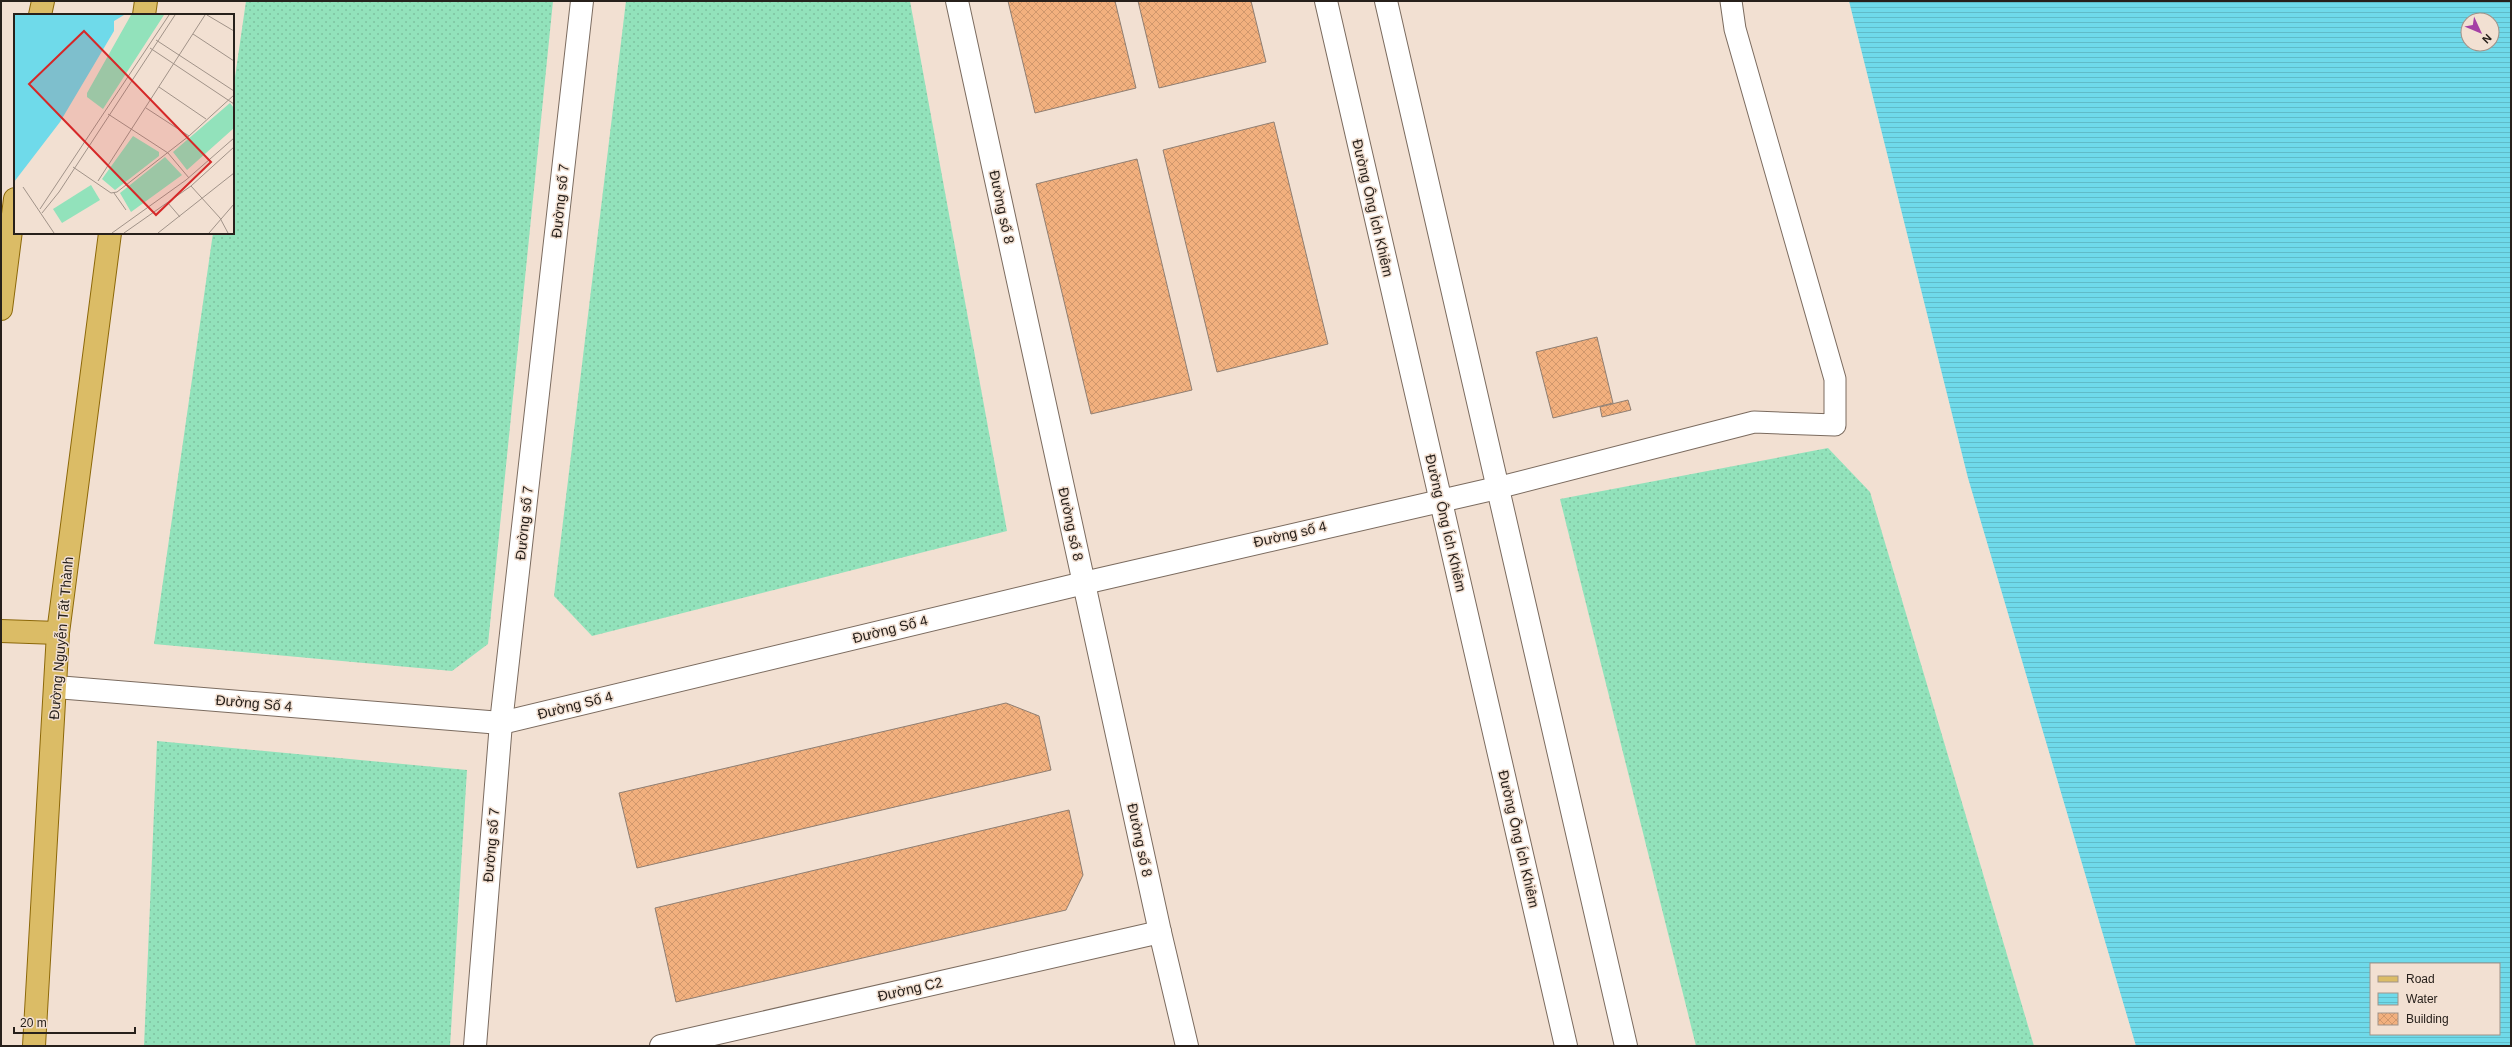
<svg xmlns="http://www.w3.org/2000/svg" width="2512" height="1047" font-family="Arial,sans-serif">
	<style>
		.grass { fill: url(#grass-dots) }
		.water { fill: url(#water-rules); fill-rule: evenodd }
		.building { fill: url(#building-cross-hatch); stroke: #8f7e72 }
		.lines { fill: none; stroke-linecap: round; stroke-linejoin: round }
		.service-casing { stroke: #7b6b5f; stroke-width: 23 }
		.minor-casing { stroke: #7b6b5f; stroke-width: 24 }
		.primary-casing { stroke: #8c6809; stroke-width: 24 }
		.service { stroke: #fff; stroke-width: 21 }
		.minor { stroke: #fff; stroke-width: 22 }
		.primary { stroke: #dbbc66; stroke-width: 22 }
		.labels { text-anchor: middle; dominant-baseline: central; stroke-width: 3; stroke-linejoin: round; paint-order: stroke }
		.street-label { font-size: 14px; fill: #27201b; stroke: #f2e0d2 }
		.inset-road { fill: none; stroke: #a19389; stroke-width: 1 }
		.view { fill: #d62828; fill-opacity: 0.15; stroke: #d62828; stroke-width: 2 }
		.inset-edge { fill: none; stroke: #27201b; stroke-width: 2 }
	</style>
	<defs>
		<pattern id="grass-dots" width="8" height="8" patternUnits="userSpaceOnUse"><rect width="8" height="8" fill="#92e2bb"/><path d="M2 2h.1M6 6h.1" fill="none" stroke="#7ec2a0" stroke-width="1.8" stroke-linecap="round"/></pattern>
		<pattern id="water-rules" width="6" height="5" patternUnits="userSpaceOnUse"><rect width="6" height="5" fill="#6fdaea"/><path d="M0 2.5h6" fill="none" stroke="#60bbc8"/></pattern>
		<pattern id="building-cross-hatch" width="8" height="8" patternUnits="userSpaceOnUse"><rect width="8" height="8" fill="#f2b07e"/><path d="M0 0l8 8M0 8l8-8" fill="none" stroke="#d0976c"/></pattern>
	</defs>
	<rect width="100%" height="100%" fill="#f2e0d2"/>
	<g class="grass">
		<path d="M246 1H553L488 644 452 671 154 644 213 233H233V91Z"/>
		<path d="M626 1H910L1007 531 592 636 554 596Z"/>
		<path d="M1828 448 1870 492 2034 1046H1696L1560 499Z"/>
		<path d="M157 741 467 770 450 1046H144Z"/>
	</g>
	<path class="water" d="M1849 1H2511V1046H2136L1968 478ZM2468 20H2492V44H2468ZM2371 964H2499V1034H2371Z"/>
	<g class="building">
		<path d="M1008 1H1115L1136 88 1035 113Z"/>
		<path d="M1138 1H1251L1266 62 1159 88Z"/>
		<path d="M1274 122 1328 344 1217 372 1163 150Z"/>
		<path d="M1137 159 1192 390 1091 414 1036 184Z"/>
		<path d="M1597 337 1613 403 1553 418 1536 352Z"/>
		<path d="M1628 400 1631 410 1602 417 1600 407Z"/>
		<path d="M1006 703 1039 716 1051 770 637 868 619 793Z"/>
		<path d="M1069 810 1083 875 1066 910 676 1002 655 908Z"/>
	</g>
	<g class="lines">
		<g class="service-casing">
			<path id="service" d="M1497 488 1754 422 1835 425V379L1735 29 1731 1"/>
		</g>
		<g class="minor-casing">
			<g id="minor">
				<path d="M957 1 1160 932 1187 1046"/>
				<path d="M1326 1 1566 1046"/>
				<path d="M1386 1 1626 1046"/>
				<path d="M56 687 501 723 1084 583 1497 488"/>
				<path d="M475 1046 501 723 582 1"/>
				<path d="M661 1046 1160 932"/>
			</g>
		</g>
		<g class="primary-casing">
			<g id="primary">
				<path d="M40 15 43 1"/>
				<path d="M144 15 146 1"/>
				<path d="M1 309 15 199"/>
				<path d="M1 631 58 633"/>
				<path d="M34 1046 58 633 110 233"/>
			</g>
		</g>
		<use href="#service" class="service"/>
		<use href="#minor" class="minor"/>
		<use href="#primary" class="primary"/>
	</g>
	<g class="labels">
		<g class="street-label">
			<text transform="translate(560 201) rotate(-84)">Đường số 7</text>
			<text transform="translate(1002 207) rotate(78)">Đường số 8</text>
			<text transform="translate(1373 208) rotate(77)">Đường Ông Ích Khiêm</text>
			<text transform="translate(524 523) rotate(-84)">Đường số 7</text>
			<text transform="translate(1446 523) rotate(77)">Đường Ông Ích Khiêm</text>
			<text transform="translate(1071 524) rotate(78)">Đường số 8</text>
			<text transform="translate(1290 534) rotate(-13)">Đường số 4</text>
			<text transform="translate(890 629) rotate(-14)">Đường Số 4</text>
			<text transform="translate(61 638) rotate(-85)">Đường Nguyễn Tất Thành</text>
			<text transform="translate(254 703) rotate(5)">Đường Số 4</text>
			<text transform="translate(575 705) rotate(-14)">Đường Số 4</text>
			<text transform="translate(1519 839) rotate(77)">Đường Ông Ích Khiêm</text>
			<text transform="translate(1140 840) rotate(78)">Đường số 8</text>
			<text transform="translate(491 845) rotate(-85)">Đường số 7</text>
			<text transform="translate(910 989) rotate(-13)">Đường C2</text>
		</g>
	</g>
	<g transform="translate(14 14)">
		<rect width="220" height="220" fill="#f2e0d2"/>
		<path d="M117 1H150L89 95 73 83V79ZM216 89 220 94V114L173 156 159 138ZM119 122 145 138V142L101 176 88 165ZM151 143 168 161 117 198 106 179Z" fill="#92e2bb"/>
		<path d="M77 171 86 186 48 209 39 195Z" fill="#92e2bb"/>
		<path d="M0 1H110L100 7V17L46 108 0 168Z" fill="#6fdaea"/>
		<path class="inset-road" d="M193 1 220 17M179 20 220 47M142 26 220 77M136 34 220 90M145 73 192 105M132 94 175 122M94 100 154 139 175 164M59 153 97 179 103 178 175 122 220 81M84 167 191 1M177 172 206 204 214 219M9 173 40 219M100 179 112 196M154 189 166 203M26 195 155 1M28 199 45 178 161 1M98 219 172 166 220 124M110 219 177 172 220 133M144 219 220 159M195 219 220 190"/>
		<path class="view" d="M70 17 197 148 142 201 15 70Z"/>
		<rect width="220" height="220" class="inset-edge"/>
	</g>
	<rect width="2512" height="1047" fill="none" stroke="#27201b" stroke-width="4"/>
	<rect x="2370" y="963" width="130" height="72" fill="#f2e0d2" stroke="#a19389"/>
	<rect x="2378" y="976" width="20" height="6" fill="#dbbc66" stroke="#a19389"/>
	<text x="2406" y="983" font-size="12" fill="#27201b">Road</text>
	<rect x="2378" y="993" width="20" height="12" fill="url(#water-rules)" stroke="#a19389"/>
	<text x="2406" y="1003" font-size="12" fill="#27201b">Water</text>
	<rect x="2378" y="1013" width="20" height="12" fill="url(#building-cross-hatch)" stroke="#a19389"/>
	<text x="2406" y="1023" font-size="12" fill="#27201b">Building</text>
	<g transform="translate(2480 32) rotate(134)"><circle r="19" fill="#f2e0d2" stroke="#a19389"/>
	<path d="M0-3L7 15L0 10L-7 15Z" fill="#a540a5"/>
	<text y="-6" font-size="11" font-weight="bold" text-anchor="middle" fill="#27201b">N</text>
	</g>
	<path d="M14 1027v6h121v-6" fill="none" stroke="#27201b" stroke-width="2"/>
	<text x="20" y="1027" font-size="12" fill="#27201b" stroke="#f2e0d2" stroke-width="3" paint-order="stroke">20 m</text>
</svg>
